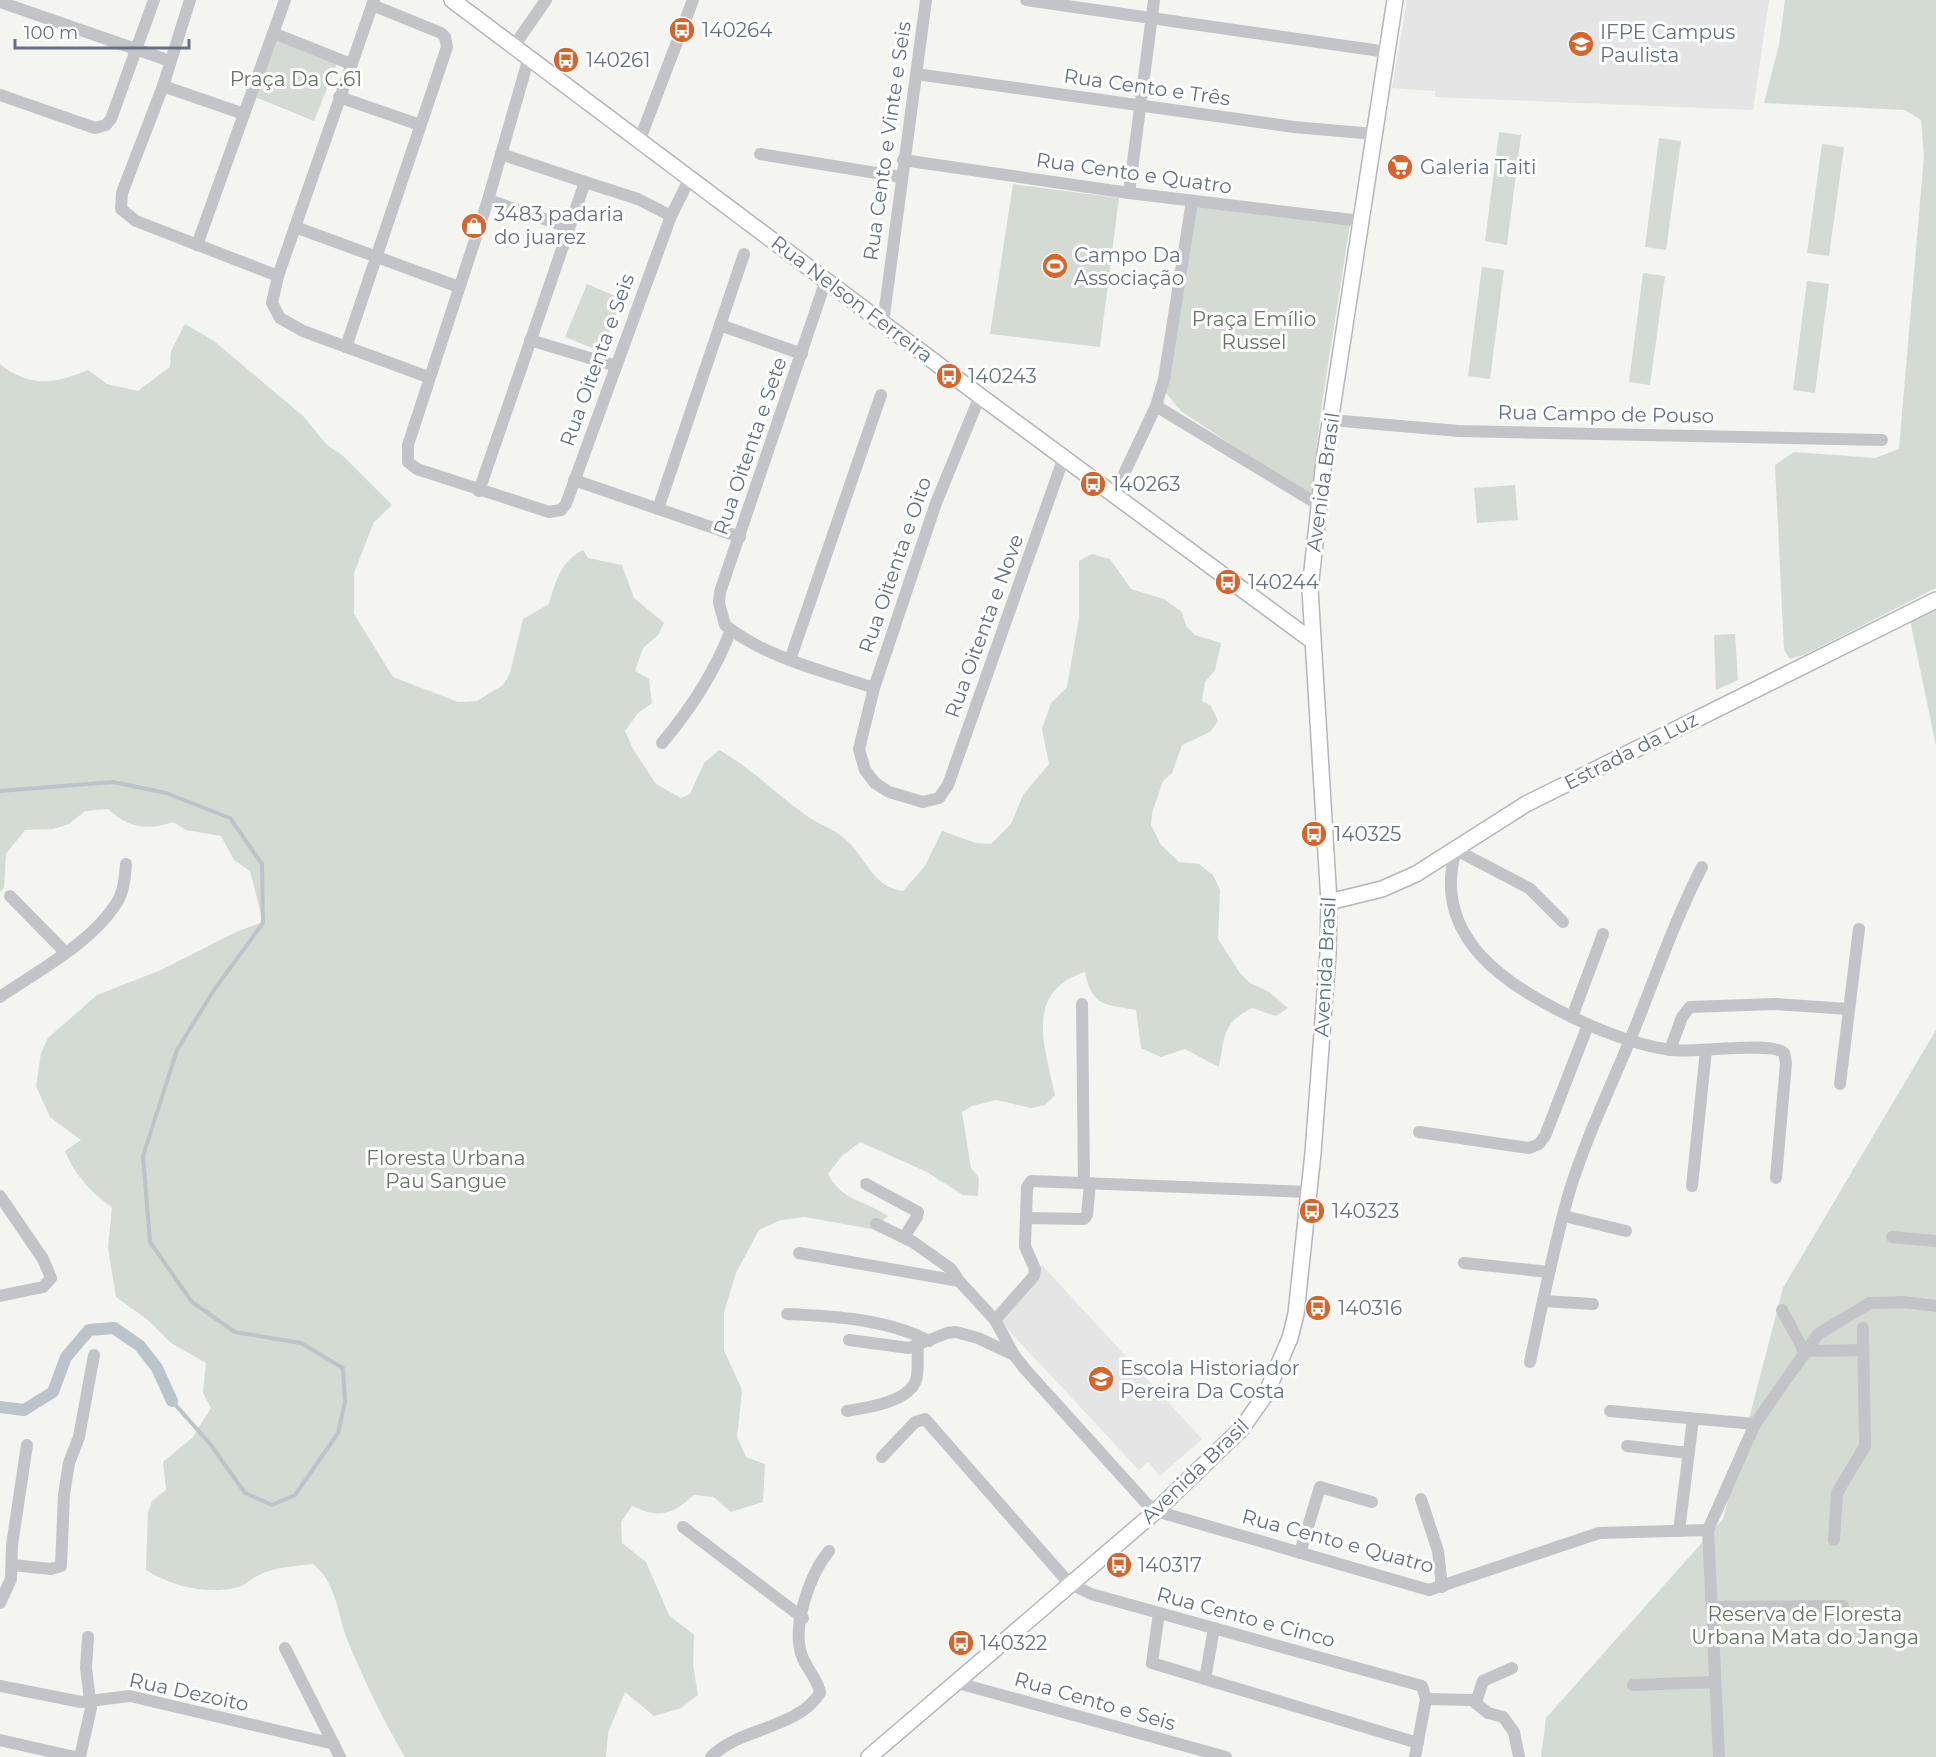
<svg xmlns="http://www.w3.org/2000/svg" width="1936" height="1757" font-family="Montserrat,sans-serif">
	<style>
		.built { fill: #e4e5e4 }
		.green { fill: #d4dbd2 }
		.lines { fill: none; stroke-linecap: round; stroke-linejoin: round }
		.stream { stroke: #bbc4ca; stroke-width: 4 }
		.canal { stroke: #bbc4ca; stroke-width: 12 }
		.major-casing { stroke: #b3b6ba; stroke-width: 18 }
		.minor { stroke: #c2c4c8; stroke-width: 12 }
		.major { stroke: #fff; stroke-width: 15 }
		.labels { text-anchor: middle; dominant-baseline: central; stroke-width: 6; stroke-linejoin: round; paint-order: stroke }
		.poi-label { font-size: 20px; fill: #657180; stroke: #fff; text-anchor: start }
		.park-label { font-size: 20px; fill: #657763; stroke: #fff }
		.street-label { font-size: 20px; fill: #657180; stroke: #fff }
	</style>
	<rect width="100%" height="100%" fill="#f4f4f0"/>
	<g class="built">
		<path d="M1407 0H1769L1753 110 1435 97V91L1392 88Z"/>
		<path d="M1042 1265 1202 1439 1160 1476 1148 1462 1139 1470 999 1320 1004 1308Z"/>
	</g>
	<g class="green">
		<path d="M1785 0H1936V588L1806 654 1790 659 1784 650 1775 465 1794 452 1875 458 1899 449 1924 156 1921 120 1905 110 1764 103 1779 45Z"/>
		<path d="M274 35 338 61 314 121 253 96Z"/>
		<path d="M1499 132 1521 135 1507 245 1485 241Z"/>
		<path d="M1659 138 1681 141 1666 250 1645 247Z"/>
		<path d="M1822 144 1844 147 1829 256 1807 253Z"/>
		<path d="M1013 184 1119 198 1100 347 990 334Z"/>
		<path d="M1196 206 1350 224 1322 403 1311 498 1181 411 1165 392Z"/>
		<path d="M1482 267 1504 270 1490 379 1468 376Z"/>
		<path d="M1643 273 1665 276 1650 385 1629 382Z"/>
		<path d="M1807 281 1829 284 1815 393 1793 390Z"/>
		<path d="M587 284 622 299 602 352 565 337Z"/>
		<path d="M185 324 214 341 303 416 327 445 343 456 392 505 374 522 354 573V614L393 677 458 702 477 701 503 685 510 673 523 619 549 604C556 581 560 562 583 550L588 558 622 565 634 598 664 623 658 635 643 648 635 671 649 679 652 703 638 713 625 731 633 749 656 784 681 798 690 794 704 763 719 750C750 767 775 793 804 814 816 823 832 828 844 838 867 857 870 886 903 891L925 866 942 831 976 843 991 844 1011 824 1023 795 1049 764 1042 729 1051 703 1067 687 1079 618V561L1092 554 1110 559 1131 589 1164 599 1182 612 1186 626 1195 635 1221 643 1215 670 1205 682 1202 701 1211 706 1218 721 1210 732 1182 745 1172 773 1163 781 1152 813 1151 825 1161 845 1179 862 1199 864 1213 875 1220 890 1218 939 1240 973 1250 983 1269 992 1288 1008 1276 1016 1252 1008C1222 1023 1225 1036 1219 1067L1185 1049 1161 1057 1141 1048 1136 1010C1104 1004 1092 1007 1085 972 1024 992 1044 1045 1055 1095L1045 1105 1031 1108 996 1100 972 1106 962 1112 971 1168 979 1178 978 1196 963 1195 927 1172 860 1142 842 1156 828 1174C842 1201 864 1200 888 1216L872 1229 804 1217 781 1220 759 1230 736 1273 724 1312V1350L742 1390 737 1437 746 1457 765 1464 763 1502 731 1512 713 1497 694 1495C671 1515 660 1519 632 1506L621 1522 622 1543 646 1562 669 1615 694 1635 693 1665 698 1695 681 1708 654 1716 625 1692 608 1733 606 1757H405C384 1722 365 1682 349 1644 337 1616 338 1584 313 1564 295 1566 275 1567 259 1575 252 1578 246 1585 239 1587 207 1595 173 1587 146 1570L148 1512 152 1501 166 1490 163 1462 193 1437 211 1408 203 1393 206 1363 171 1343 148 1320 116 1297 108 1248 112 1207C92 1194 74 1174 65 1151L81 1140 50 1117 36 1086 41 1053 48 1038 97 995 161 970 236 932 263 922 250 871 234 860 221 836 186 830 173 822C147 831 128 828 108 809L85 811 69 824 53 829 25 830 6 854 4 888 0 892V364C30 388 54 384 88 370L107 384 138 391 170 367 171 351Z"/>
		<path d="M1515 485 1518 520 1477 523 1474 488Z"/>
		<path d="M1936 607V746L1910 620Z"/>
		<path d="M1735 634 1738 680 1716 690 1714 635Z"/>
		<path d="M1936 1030V1757H1541L1546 1718 1723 1519 1783 1288Z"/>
	</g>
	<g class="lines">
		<path class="stream" d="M0 791 113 782 166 793 230 818 262 864 263 923 214 990 177 1050 143 1156 150 1242 192 1302 235 1332 301 1343 343 1368 345 1402 338 1433 295 1495 272 1505 245 1493 211 1445 172 1401"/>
		<path class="canal" d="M0 1407 24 1410 53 1392 66 1357 89 1330 114 1328 140 1346 157 1368 172 1401"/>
		<g class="major-casing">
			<g id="major">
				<path d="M452 0 980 396 1311 640"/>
				<path d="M1329 902 1382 889 1416 874 1526 804 1936 600"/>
				<path d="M869 1757 1156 1511 1242 1428 1266 1394 1290 1338 1296 1314 1313 1153 1328 954 1329 902 1310 589 1324 461 1395 0"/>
			</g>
		</g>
		<g class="minor">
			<path d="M190 0 163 86 122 193 121 209 136 221 278 276"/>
			<path d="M374 0 278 276 272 303 280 318 303 331 428 377"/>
			<path d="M1026 0 1387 52"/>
			<path d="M0 2 170 61"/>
			<path d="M273 33 351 64"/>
			<path d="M514 46 546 0"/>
			<path d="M529 57 488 200 408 445V462L417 469 549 512 561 510 566 504 671 216 690 178"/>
			<path d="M916 74 1294 127 1374 134"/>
			<path d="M163 86 244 114"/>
			<path d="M0 95 95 128 106 125 111 119 154 0"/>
			<path d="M339 97 420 125"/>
			<path d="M640 139 693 0"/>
			<path d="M501 154 585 182"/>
			<path d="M760 154 901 177"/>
			<path d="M903 160 1129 193 1361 221"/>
			<path d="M1129 193 1154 0"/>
			<path d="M488 200 568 227"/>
			<path d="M295 227 459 287"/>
			<path d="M197 245 285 0"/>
			<path d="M826 280 720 592 719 603 725 625C766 658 824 671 874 688"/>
			<path d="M883 323 926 0"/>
			<path d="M720 325 802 354"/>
			<path d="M530 340 616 366"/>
			<path d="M346 347 447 47 445 37 441 33 372 5"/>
			<path d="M980 396 936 503 874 688 859 749 865 770 875 783 889 792 923 802 939 798 948 785 1064 457"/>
			<path d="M1156 406 1319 505"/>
			<path d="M1331 420 1459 431 1882 440"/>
			<path d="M574 480 740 537"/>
			<path d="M479 491 585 182 638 199 671 216"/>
			<path d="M1114 495 1156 406 1164 379 1192 201"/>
			<path d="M658 509 744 254"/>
			<path d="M790 660 881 395"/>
			<path d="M662 743C690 710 715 671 731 630"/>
			<path d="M10 896 65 952"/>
			<path d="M1563 922 1529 888 1456 850C1430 938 1508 987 1576 1019 1606 1033 1639 1046 1672 1050 1694 1053 1772 1041 1784 1053L1786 1063 1776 1178"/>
			<path d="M0 997C39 970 90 944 116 904 124 892 125 877 126 864"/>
			<path d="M1082 1004 1084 1183"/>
			<path d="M1572 1017 1603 934"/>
			<path d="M1670 1050 1682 1017 1690 1007 1775 1004 1849 1009"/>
			<path d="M1840 1084 1859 929"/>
			<path d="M1419 1132 1529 1148 1539 1144 1545 1136 1588 1025"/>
			<path d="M866 1184 918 1212 917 1217 904 1237"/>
			<path d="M1692 1186 1706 1050"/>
			<path d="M0 1196 43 1259 51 1278 43 1287 0 1296"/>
			<path d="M1564 1216 1626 1231"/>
			<path d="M1026 1218 1084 1219 1087 1215 1090 1183"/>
			<path d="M876 1224 913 1242 951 1269 959 1281 995 1320 1014 1355 1025 1369 1146 1503 1156 1511 1429 1590 1599 1533 1708 1530 1719 1757"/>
			<path d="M1892 1237 1936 1241"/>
			<path d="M799 1253 959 1281"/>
			<path d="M1464 1263 1549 1272"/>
			<path d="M1543 1301 1593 1304"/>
			<path d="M1782 1310 1804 1351 1863 1350"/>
			<path d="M787 1314C834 1316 886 1319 929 1341"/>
			<path d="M995 1320 1034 1276 1035 1269 1025 1246 1027 1187 1031 1181 1309 1192"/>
			<path d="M849 1340 909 1348 947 1333 956 1332 978 1338 1014 1355"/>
			<path d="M1530 1362C1542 1306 1553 1249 1569 1193 1585 1140 1609 1091 1630 1040 1654 982 1673 923 1702 867"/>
			<path d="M847 1411C866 1408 909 1402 916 1380 919 1370 917 1357 918 1346"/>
			<path d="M1610 1411 1755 1424"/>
			<path d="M1627 1446 1689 1453"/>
			<path d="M882 1457 915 1422 925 1419 1069 1583 1091 1594 1422 1686 1426 1699 1415 1757"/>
			<path d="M1421 1499 1438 1551 1442 1587"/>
			<path d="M683 1527 803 1618"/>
			<path d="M1708 1530 1755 1424 1818 1334 1870 1303 1904 1302 1936 1306"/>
			<path d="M1679 1531 1693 1419"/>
			<path d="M1834 1540 1837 1493 1865 1446 1863 1328"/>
			<path d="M1300 1553 1320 1487 1372 1502"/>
			<path d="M12 1565 51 1569 61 1566 64 1494 69 1463 79 1437 94 1355"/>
			<path d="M0 1603 11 1579 12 1545 27 1445"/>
			<path d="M1711 1607 1843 1606"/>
			<path d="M1159 1613 1152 1663 1205 1679"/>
			<path d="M1214 1628 1205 1679 1418 1743"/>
			<path d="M285 1648 340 1757"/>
			<path d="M954 1682 1226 1757"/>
			<path d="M1633 1685 1715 1682"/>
			<path d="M0 1686 81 1702 130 1696 334 1744"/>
			<path d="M1426 1699 1472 1700 1488 1713 1503 1717 1514 1732 1519 1757"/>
			<path d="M1476 1702 1483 1681 1512 1668"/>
			<path d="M0 1740 75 1757"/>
			<path d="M80 1757 91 1708 86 1668 88 1637"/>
			<path d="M711 1757C740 1727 796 1730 820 1693 819 1681 806 1668 802 1656 791 1627 810 1574 829 1551"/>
		</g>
		<use href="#major" class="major"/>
	</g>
	<defs>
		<g id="bus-disc" transform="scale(1.35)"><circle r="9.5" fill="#d8642c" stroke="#fff"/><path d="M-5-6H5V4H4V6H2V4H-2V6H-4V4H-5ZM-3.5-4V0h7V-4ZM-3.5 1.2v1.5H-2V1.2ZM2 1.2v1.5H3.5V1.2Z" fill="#fff"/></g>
		<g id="university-disc" transform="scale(1.35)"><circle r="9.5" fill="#d8642c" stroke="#fff"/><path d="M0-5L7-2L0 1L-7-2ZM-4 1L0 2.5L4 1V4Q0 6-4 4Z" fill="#fff"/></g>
		<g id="supermarket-disc" transform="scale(1.35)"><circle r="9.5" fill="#d8642c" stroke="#fff"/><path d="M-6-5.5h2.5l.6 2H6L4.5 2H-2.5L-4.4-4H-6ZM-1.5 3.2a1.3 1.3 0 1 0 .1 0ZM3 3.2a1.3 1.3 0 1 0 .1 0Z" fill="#fff"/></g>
		<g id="shop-disc" transform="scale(1.35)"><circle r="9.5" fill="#d8642c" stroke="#fff"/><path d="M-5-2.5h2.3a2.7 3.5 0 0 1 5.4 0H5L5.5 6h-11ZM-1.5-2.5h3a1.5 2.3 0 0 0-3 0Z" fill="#fff"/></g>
		<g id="stadium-disc" transform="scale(1.35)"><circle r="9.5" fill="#d8642c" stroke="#fff"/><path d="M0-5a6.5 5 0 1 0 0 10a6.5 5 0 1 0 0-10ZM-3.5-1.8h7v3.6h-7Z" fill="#fff"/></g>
		<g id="school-disc" transform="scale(1.35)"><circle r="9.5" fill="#d8642c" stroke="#fff"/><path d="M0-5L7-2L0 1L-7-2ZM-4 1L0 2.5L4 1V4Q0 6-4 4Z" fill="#fff"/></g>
	</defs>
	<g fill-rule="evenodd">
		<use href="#bus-disc" x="682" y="30"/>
		<use href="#university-disc" x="1581" y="44"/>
		<use href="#bus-disc" x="566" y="60"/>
		<use href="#supermarket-disc" x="1400" y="167"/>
		<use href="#shop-disc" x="474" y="226"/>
		<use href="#stadium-disc" x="1055" y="266"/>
		<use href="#bus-disc" x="949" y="376"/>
		<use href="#bus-disc" x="1093" y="484"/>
		<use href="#bus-disc" x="1228" y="582"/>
		<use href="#bus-disc" x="1314" y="834"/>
		<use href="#bus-disc" x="1312" y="1211"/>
		<use href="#bus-disc" x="1318" y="1308"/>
		<use href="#school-disc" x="1101" y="1379"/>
		<use href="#bus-disc" x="1119" y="1565"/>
		<use href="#bus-disc" x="961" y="1643"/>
	</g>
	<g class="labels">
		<g class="poi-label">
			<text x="702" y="30">140264</text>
			<text x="1600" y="32">IFPE Campus<tspan x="1600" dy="23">Paulista</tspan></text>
			<text x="586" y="60">140261</text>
			<text x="1420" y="167">Galeria Taiti</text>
			<text x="494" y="214">3483 padaria<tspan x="494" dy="23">do juarez</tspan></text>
			<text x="1074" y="255">Campo Da<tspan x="1074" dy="23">Associação</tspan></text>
			<text x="968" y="376">140243</text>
			<text x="1112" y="484">140263</text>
			<text x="1248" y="582">140244</text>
			<text x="1334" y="834">140325</text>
			<text x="1332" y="1211">140323</text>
			<text x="1338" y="1308">140316</text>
			<text x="1120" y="1368">Escola Historiador<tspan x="1120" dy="23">Pereira Da Costa</tspan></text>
			<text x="1138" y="1565">140317</text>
			<text x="980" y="1643">140322</text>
		</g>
		<g class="park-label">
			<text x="296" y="79">Praça Da C.61</text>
			<text x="1254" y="319">Praça Emílio<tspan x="1254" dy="23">Russel</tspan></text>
			<text x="446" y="1158">Floresta Urbana<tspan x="446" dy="23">Pau Sangue</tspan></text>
			<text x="1805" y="1614">Reserva de Floresta<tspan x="1805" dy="23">Urbana Mata do Janga</tspan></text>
		</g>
		<g class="street-label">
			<text transform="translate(1147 87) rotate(8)">Rua Cento e Três</text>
			<text transform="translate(887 141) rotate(-82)">Rua Cento e Vinte e Seis</text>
			<text transform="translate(1134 173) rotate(8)">Rua Cento e Quatro</text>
			<text transform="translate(852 299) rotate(37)">Rua Nelson Ferreira</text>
			<text transform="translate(597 360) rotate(-70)">Rua Oitenta e Seis</text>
			<text transform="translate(1606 414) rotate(1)">Rua Campo de Pouso</text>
			<text transform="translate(750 446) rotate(-71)">Rua Oitenta e Sete</text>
			<text transform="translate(1323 482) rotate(-82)">Avenida Brasil</text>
			<text transform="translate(895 565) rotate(-71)">Rua Oitenta e Oito</text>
			<text transform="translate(984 626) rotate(-70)">Rua Oitenta e Nove</text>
			<text transform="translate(1631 751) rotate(-27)">Estrada da Luz</text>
			<text transform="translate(1325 967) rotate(-87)">Avenida Brasil</text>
			<text transform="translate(1195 1471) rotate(-44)">Avenida Brasil</text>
			<text transform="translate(1338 1541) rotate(15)">Rua Cento e Quatro</text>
			<text transform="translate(1246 1617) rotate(15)">Rua Cento e Cinco</text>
			<text transform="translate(189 1692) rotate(12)">Rua Dezoito</text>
			<text transform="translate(1095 1701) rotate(16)">Rua Cento e Seis</text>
		</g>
	</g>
	<path d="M15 39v9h174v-9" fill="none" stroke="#657180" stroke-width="3"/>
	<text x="24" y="39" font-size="18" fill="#657180" stroke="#ffffff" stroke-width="4.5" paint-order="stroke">100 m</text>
</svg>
